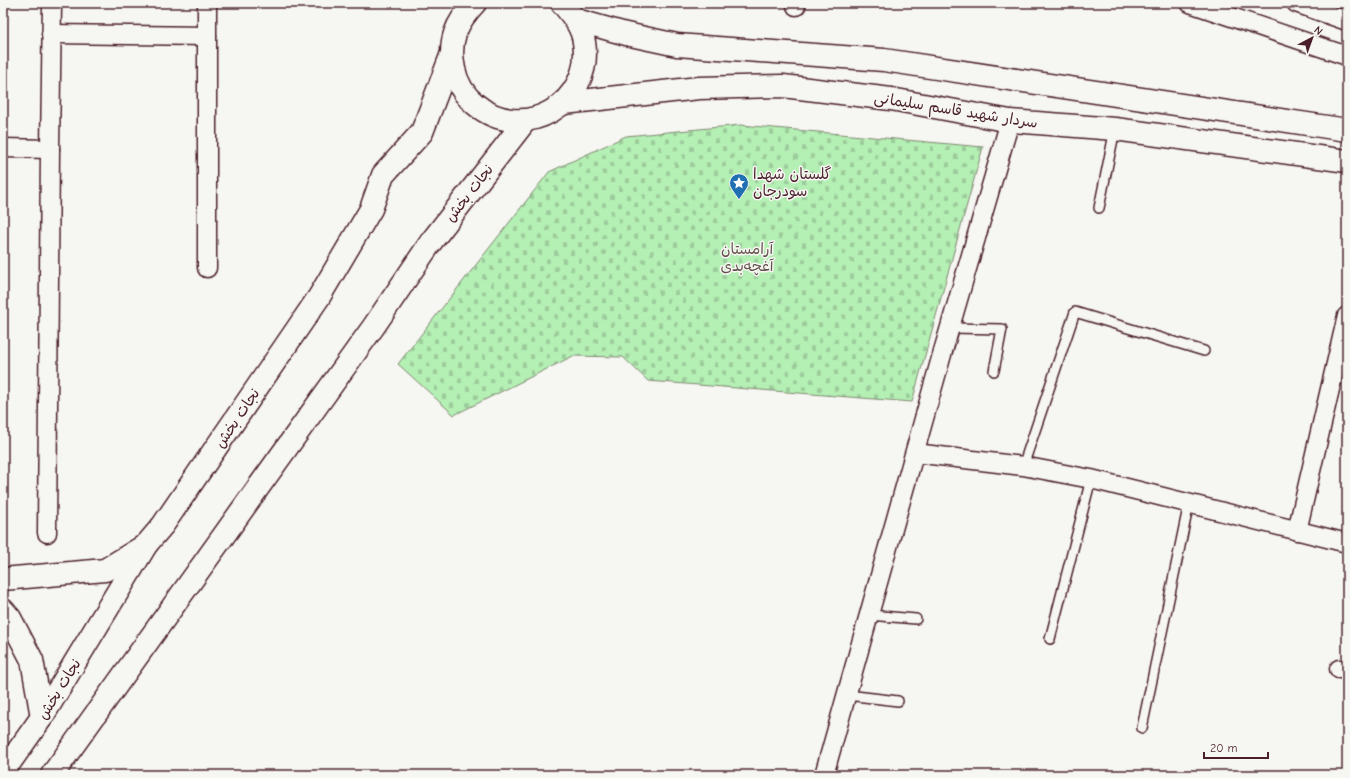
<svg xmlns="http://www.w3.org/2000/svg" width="1350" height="778" font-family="'Comic Neue','Playpen Sans Arabic',sans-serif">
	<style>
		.cemetery { fill: url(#cemetery-stones); stroke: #7f8770 }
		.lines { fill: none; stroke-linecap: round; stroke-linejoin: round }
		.service-casing { stroke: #4a1f2b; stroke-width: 12 }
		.minor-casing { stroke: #4a1f2b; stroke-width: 21 }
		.tertiary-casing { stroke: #4a1f2b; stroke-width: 25 }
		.secondary-casing { stroke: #4a1f2b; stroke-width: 25 }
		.service { stroke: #f6f6f2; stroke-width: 9 }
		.minor { stroke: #f6f6f2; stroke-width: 18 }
		.tertiary { stroke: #f6f6f2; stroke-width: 22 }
		.secondary { stroke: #f6f6f2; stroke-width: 22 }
		.labels { text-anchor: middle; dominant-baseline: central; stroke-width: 3; stroke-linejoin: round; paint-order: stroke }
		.street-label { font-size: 15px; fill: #4a1f2b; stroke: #f6f6f2 }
		.poi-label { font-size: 15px; fill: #4a1f2b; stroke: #f6f6f2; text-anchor: start }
		.park-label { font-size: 15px; fill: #64534d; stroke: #f6f6f2 }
	</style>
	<defs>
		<pattern id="cemetery-stones" width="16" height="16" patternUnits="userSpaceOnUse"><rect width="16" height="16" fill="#b4efb4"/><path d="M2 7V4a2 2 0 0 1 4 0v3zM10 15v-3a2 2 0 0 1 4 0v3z" fill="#9ccc9b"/></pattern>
	</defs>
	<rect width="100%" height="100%" fill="#f6f6f2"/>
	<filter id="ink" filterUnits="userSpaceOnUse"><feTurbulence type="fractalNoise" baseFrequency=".025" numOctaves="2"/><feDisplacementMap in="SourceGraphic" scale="8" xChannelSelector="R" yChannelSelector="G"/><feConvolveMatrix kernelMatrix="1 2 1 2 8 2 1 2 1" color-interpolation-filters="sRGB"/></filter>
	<g filter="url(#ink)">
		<path class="cemetery" d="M741 125 983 147 912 402 648 381 623 357 573 356 454 415 398 364 549 172 626 136Z"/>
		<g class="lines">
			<g class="service-casing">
				<g id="service">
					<path d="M1099 208 1115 129"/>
					<path d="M950 328 1002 329 994 371"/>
					<path d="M1023 466 1075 312 1204 351"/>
					<path d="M869 615 916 619"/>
					<path d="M1050 639 1091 479"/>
					<path d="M847 695 898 701"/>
					<path d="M1142 728 1189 503"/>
				</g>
			</g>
			<g class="minor-casing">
				<g id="minor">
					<path d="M1190 3 1347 56"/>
					<path d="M1296 3 1347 21"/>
					<path d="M796 6V3"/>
					<path d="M51 34 207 36"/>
					<path d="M3 148 50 149"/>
					<path d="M207 268V3"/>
					<path d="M915 453 1023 466 1091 479 1347 543"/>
					<path d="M1297 531 1347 316"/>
					<path d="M47 533 50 149 52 3"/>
					<path d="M1339 669H1347"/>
					<path d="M824 775 941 358 1010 121"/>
				</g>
			</g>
			<g class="tertiary-casing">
				<g id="tertiary">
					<path d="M576 20 626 34 677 45 884 60 1347 130"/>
					<path d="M564 103 699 88 783 86 891 99 1010 121 1115 129 1347 161"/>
					<path d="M3 579 105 570 146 545"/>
					<path d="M3 610 10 618 32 660 42 717"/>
				</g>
			</g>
			<g class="secondary-casing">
				<g id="secondary">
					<path d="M475 3C456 23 448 41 454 69 457 83 464 95 475 104 523 145 594 103 584 42 582 26 571 14 562 3"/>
					<path d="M3 772 42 717 146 545 163 525 319 297 371 209 383 175 422 132 451 56"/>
					<path d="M52 775 374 326 431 242 525 121"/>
				</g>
			</g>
			<use href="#service" class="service"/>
			<use href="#minor" class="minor"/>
			<use href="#tertiary" class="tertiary"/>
			<use href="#secondary" class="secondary"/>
		</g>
	</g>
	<defs>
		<g id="sight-pin" transform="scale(1)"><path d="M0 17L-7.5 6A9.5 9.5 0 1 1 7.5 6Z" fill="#1f6fb2" stroke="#f6f6f2"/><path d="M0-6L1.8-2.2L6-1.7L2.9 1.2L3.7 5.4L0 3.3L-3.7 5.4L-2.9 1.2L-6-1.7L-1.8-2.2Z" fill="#fff"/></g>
	</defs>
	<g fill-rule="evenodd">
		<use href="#sight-pin" x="739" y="183"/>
	</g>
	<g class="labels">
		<g class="street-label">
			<text transform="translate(956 110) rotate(9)">سردار شهید قاسم سلیمانی</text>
			<text transform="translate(469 193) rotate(-52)">نجات بخش</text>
			<text transform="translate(237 418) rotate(-56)">نجات بخش</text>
			<text transform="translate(59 689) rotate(-58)">نجات بخش</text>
		</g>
		<g class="poi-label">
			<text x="753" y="174">گلستان شهدا<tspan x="753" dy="17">سودرجان</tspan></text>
		</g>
		<g class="park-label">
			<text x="747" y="249">آرامستان<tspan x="747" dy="17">آغچه‌بدی</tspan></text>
		</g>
	</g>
	<rect width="1350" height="778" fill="none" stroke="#f6f6f2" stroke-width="16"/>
	<rect x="8" y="8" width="1334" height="762" fill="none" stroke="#4a1f2b" stroke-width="1.5" filter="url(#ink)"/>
	<g transform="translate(1312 38) rotate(41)" stroke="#f6f6f2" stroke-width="3" paint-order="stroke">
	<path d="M0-3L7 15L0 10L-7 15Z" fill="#4a1f2b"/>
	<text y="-6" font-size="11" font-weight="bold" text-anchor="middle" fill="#4a1f2b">N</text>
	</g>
	<path d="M1204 752v6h64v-6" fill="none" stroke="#4a1f2b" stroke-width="2"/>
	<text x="1210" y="752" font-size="12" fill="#4a1f2b" stroke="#f6f6f2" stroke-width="3" paint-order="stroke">20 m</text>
</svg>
